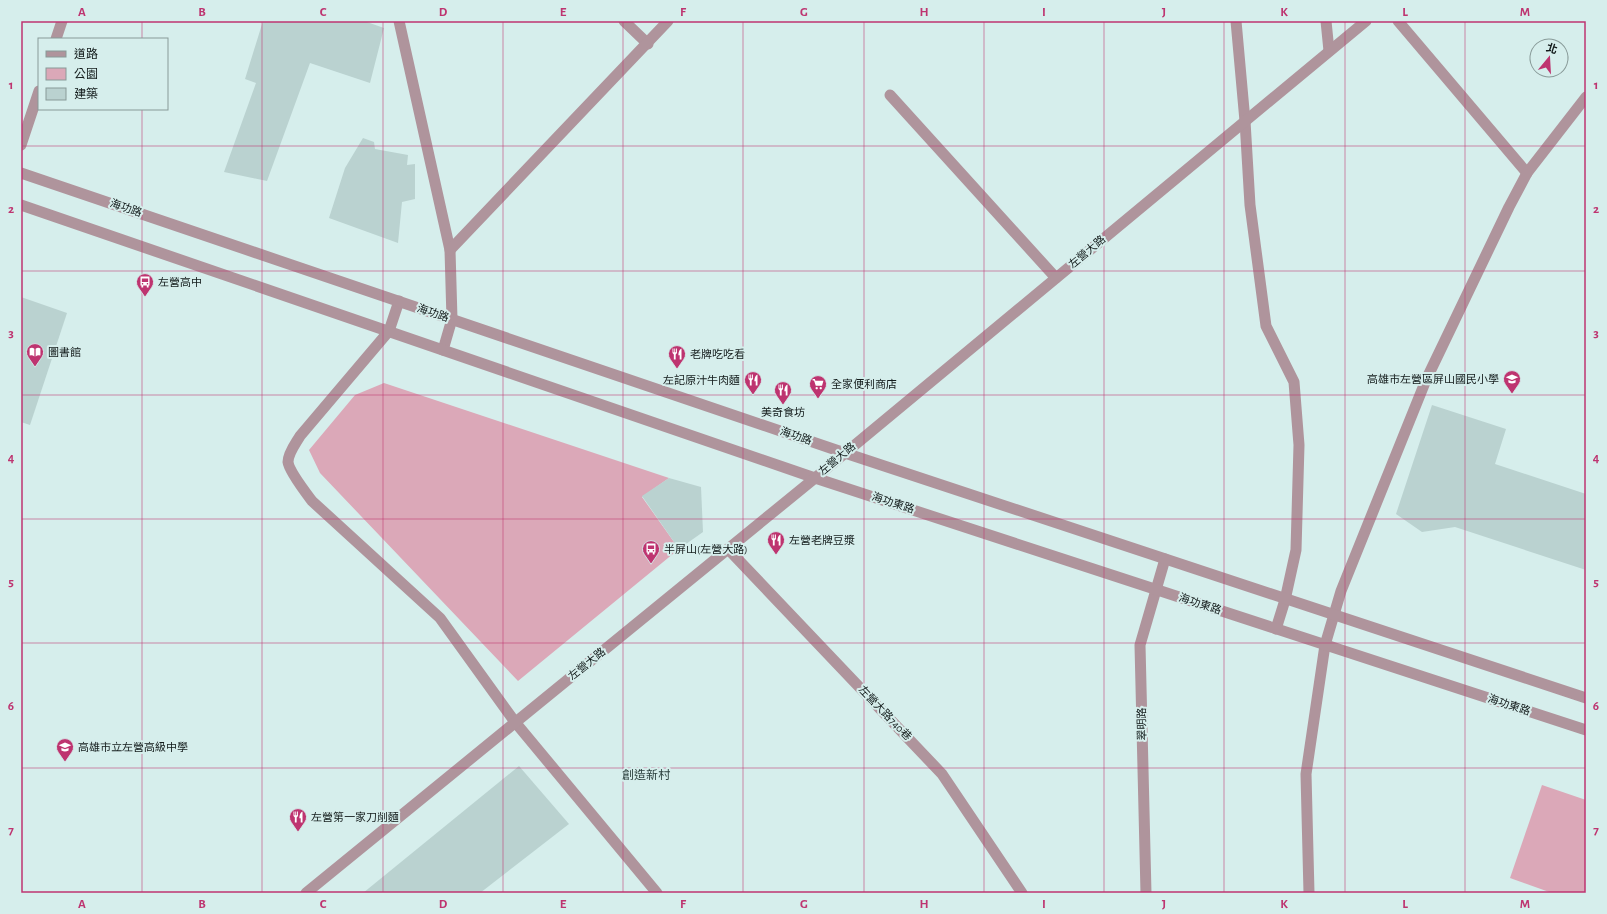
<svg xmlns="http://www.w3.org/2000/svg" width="1607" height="914" font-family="'Alegreya Sans','Noto Sans TC',sans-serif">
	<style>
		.green { fill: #dba8b8 }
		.building { fill: #bad2d0 }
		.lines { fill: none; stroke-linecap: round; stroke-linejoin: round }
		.service { stroke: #af949c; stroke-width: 11 }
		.minor { stroke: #af949c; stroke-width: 11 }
		.tertiary { stroke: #af949c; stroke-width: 11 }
		.grid { fill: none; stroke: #be3470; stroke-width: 1; stroke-opacity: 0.55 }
		.labels { text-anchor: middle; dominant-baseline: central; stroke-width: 4; stroke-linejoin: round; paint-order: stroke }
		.street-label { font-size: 11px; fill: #131b1b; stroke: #d6eeec }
		.poi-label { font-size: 11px; fill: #131b1b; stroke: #d6eeec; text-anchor: start }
		.neighbourhood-label { font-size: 12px; fill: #2d413f; stroke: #d6eeec }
		.neatline { fill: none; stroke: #be3470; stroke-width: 1.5 }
		.grid-label { font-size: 13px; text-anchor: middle; font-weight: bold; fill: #be3470 }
	</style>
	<rect width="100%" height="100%" fill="#d6eeec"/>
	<g class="green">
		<path d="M384 383 669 478 642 497 679 549 518 681 320 473 309 450 355 395Z"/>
		<path d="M1542 785 1586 800V893H1552L1510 878Z"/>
	</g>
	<g class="building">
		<path d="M263 21H364L384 28 370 83 310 63 267 181 224 172 256 83 245 79Z"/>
		<path d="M363 138 374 142 375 149 408 155 407 165 415 164V199L402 202 398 243 329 218 345 168Z"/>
		<path d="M21 297 67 313 30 425 21 422Z"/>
		<path d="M1432 405 1506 429 1495 464 1586 494V570L1455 527 1422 532 1396 514Z"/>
		<path d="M669 478 701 487 703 532 679 549 642 496Z"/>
		<path d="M519 766 569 824 480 893H363Z"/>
	</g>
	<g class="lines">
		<g class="service">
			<path d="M399 21 450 250 452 319 443 350"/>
			<path d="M624 21 648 44"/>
			<path d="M1236 21 1245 121 1250 205 1266 326 1294 382 1299 445 1296 550 1285 600 1276 629"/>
			<path d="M1326 21 1329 51"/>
			<path d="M1398 21 1527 173"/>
			<path d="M890 95 1056 278"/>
			<path d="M450 250 668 21"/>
			<path d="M399 301 389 331 300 436C296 443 288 453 288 462 289 471 306 493 312 501L440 618 515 722 657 893"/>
			<path d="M728 549 942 774 1022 893"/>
			<path d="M1309 893 1306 774 1325 645"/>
		</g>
		<g class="minor">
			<path d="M56 39 62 21"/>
			<path d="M21 145 39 91"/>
			<path d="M1325 645 1341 591 1426 380 1509 207 1527 173 1586 97"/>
			<path d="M1146 893 1140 645 1165 559"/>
		</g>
		<g class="tertiary">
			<path d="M21 173 845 453 1586 698"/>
			<path d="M21 205 815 478 1586 730"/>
			<path d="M306 893 815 478 1366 21"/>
		</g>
	</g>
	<path class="grid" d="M142 21V39M262 21V893M383 21V893M503 21V893M623 21V893M743 21V893M864 21V893M984 21V893M1104 21V893M1224 21V893M1345 21V893M1465 21V893M142 109V893M21 146H1586M21 271H1586M21 395H1586M21 519H1586M21 643H1586M21 768H1586"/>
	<defs>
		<g id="bus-pin" transform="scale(0.9)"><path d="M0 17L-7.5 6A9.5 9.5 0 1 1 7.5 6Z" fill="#be3470" stroke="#d6eeec"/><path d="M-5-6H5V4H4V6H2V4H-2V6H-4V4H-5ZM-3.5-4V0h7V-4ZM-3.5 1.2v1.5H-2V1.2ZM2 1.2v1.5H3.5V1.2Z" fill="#fff"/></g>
		<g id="library-pin" transform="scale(0.9)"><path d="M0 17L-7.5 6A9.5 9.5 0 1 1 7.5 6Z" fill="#be3470" stroke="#d6eeec"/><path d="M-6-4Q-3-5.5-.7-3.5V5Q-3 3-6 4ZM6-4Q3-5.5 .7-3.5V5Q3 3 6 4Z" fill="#fff"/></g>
		<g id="restaurant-pin" transform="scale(0.9)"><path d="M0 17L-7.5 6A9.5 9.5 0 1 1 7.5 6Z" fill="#be3470" stroke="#d6eeec"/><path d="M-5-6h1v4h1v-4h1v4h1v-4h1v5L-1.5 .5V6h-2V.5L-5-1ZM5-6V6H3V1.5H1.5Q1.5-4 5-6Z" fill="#fff"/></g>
		<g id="school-pin" transform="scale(0.9)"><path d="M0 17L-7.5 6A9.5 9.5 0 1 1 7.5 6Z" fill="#be3470" stroke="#d6eeec"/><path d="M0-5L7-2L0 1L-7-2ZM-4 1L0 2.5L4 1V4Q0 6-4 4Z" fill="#fff"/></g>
		<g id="supermarket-pin" transform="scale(0.9)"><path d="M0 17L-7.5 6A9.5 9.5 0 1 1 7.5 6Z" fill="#be3470" stroke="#d6eeec"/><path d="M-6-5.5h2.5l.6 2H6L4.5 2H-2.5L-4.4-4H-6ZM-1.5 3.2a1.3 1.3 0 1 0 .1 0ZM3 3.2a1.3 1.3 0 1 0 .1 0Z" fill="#fff"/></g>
	</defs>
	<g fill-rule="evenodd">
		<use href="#bus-pin" x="145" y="282"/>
		<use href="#library-pin" x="35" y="352"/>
		<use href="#restaurant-pin" x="677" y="354"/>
		<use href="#school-pin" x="1512" y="379"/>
		<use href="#restaurant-pin" x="753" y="380"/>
		<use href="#supermarket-pin" x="818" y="384"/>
		<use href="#restaurant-pin" x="783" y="390"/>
		<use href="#restaurant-pin" x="776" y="540"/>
		<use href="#bus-pin" x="651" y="549"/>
		<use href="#school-pin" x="65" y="747"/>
		<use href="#restaurant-pin" x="298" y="817"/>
	</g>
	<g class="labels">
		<g class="street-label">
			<text transform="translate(126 208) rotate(19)">海功路</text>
			<text transform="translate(1087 252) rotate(-40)">左營大路</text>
			<text transform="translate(433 313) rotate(19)">海功路</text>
			<text transform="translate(796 436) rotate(19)">海功路</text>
			<text transform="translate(837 459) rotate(-40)">左營大路</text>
			<text transform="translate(893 503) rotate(18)">海功東路</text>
			<text transform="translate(1200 604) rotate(18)">海功東路</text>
			<text transform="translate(587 664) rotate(-39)">左營大路</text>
			<text transform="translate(1509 705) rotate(18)">海功東路</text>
			<text transform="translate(885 713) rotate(46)">左營大路740巷</text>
			<text transform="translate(1142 724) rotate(-91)">翠明路</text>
		</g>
		<g class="poi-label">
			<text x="158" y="282">左營高中</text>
			<text x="48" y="352">圖書館</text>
			<text x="690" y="354">老牌吃吃看</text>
			<text x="1499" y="379" text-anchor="end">高雄市左營區屏山國民小學</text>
			<text x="740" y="380" text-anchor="end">左記原汁牛肉麵</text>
			<text x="831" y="384">全家便利商店</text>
			<text x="783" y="412" text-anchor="middle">美奇食坊</text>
			<text x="789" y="540">左營老牌豆漿</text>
			<text x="664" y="549">半屏山(左營大路)</text>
			<text x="78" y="747">高雄市立左營高級中學</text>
			<text x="311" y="817">左營第一家刀削麵</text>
		</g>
		<g class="neighbourhood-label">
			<text x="646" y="775">創造新村</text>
		</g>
	</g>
	<rect width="1607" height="914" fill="none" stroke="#d6eeec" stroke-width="44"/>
	<rect x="38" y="38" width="130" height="72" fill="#d6eeec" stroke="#889a98"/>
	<rect x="46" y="51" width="20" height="6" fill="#af949c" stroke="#889a98"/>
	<text x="74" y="58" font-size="12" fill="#131b1b">道路</text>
	<rect x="46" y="68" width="20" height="12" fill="#dba8b8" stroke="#889a98"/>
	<text x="74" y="78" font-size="12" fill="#131b1b">公園</text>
	<rect x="46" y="88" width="20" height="12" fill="#bad2d0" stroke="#889a98"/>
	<text x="74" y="98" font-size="12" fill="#131b1b">建築</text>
	<g transform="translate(1549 58) rotate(18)"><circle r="19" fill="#d6eeec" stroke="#889a98"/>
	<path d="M0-3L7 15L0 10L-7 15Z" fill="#be3470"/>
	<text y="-6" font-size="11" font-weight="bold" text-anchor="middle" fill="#131b1b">北</text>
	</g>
	<rect x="22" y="22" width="1563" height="870" class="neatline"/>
	<g class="grid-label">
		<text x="82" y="16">A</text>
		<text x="202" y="16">B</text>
		<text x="323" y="16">C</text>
		<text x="443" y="16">D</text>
		<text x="563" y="16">E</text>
		<text x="683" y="16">F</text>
		<text x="804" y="16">G</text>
		<text x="924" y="16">H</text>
		<text x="1044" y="16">I</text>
		<text x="1164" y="16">J</text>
		<text x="1284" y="16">K</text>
		<text x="1405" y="16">L</text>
		<text x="1525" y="16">M</text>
		<text x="11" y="89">1</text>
		<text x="1596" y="89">1</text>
		<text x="11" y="213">2</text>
		<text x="1596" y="213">2</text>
		<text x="11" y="337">3</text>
		<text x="1596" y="337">3</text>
		<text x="11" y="462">4</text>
		<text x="1596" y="462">4</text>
		<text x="11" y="586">5</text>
		<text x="1596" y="586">5</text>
		<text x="11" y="710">6</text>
		<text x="1596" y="710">6</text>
		<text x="11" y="834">7</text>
		<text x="1596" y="834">7</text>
		<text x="82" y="908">A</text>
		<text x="202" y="908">B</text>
		<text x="323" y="908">C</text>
		<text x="443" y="908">D</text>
		<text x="563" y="908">E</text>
		<text x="683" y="908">F</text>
		<text x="804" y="908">G</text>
		<text x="924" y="908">H</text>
		<text x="1044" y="908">I</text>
		<text x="1164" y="908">J</text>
		<text x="1284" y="908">K</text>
		<text x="1405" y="908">L</text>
		<text x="1525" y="908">M</text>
	</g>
</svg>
